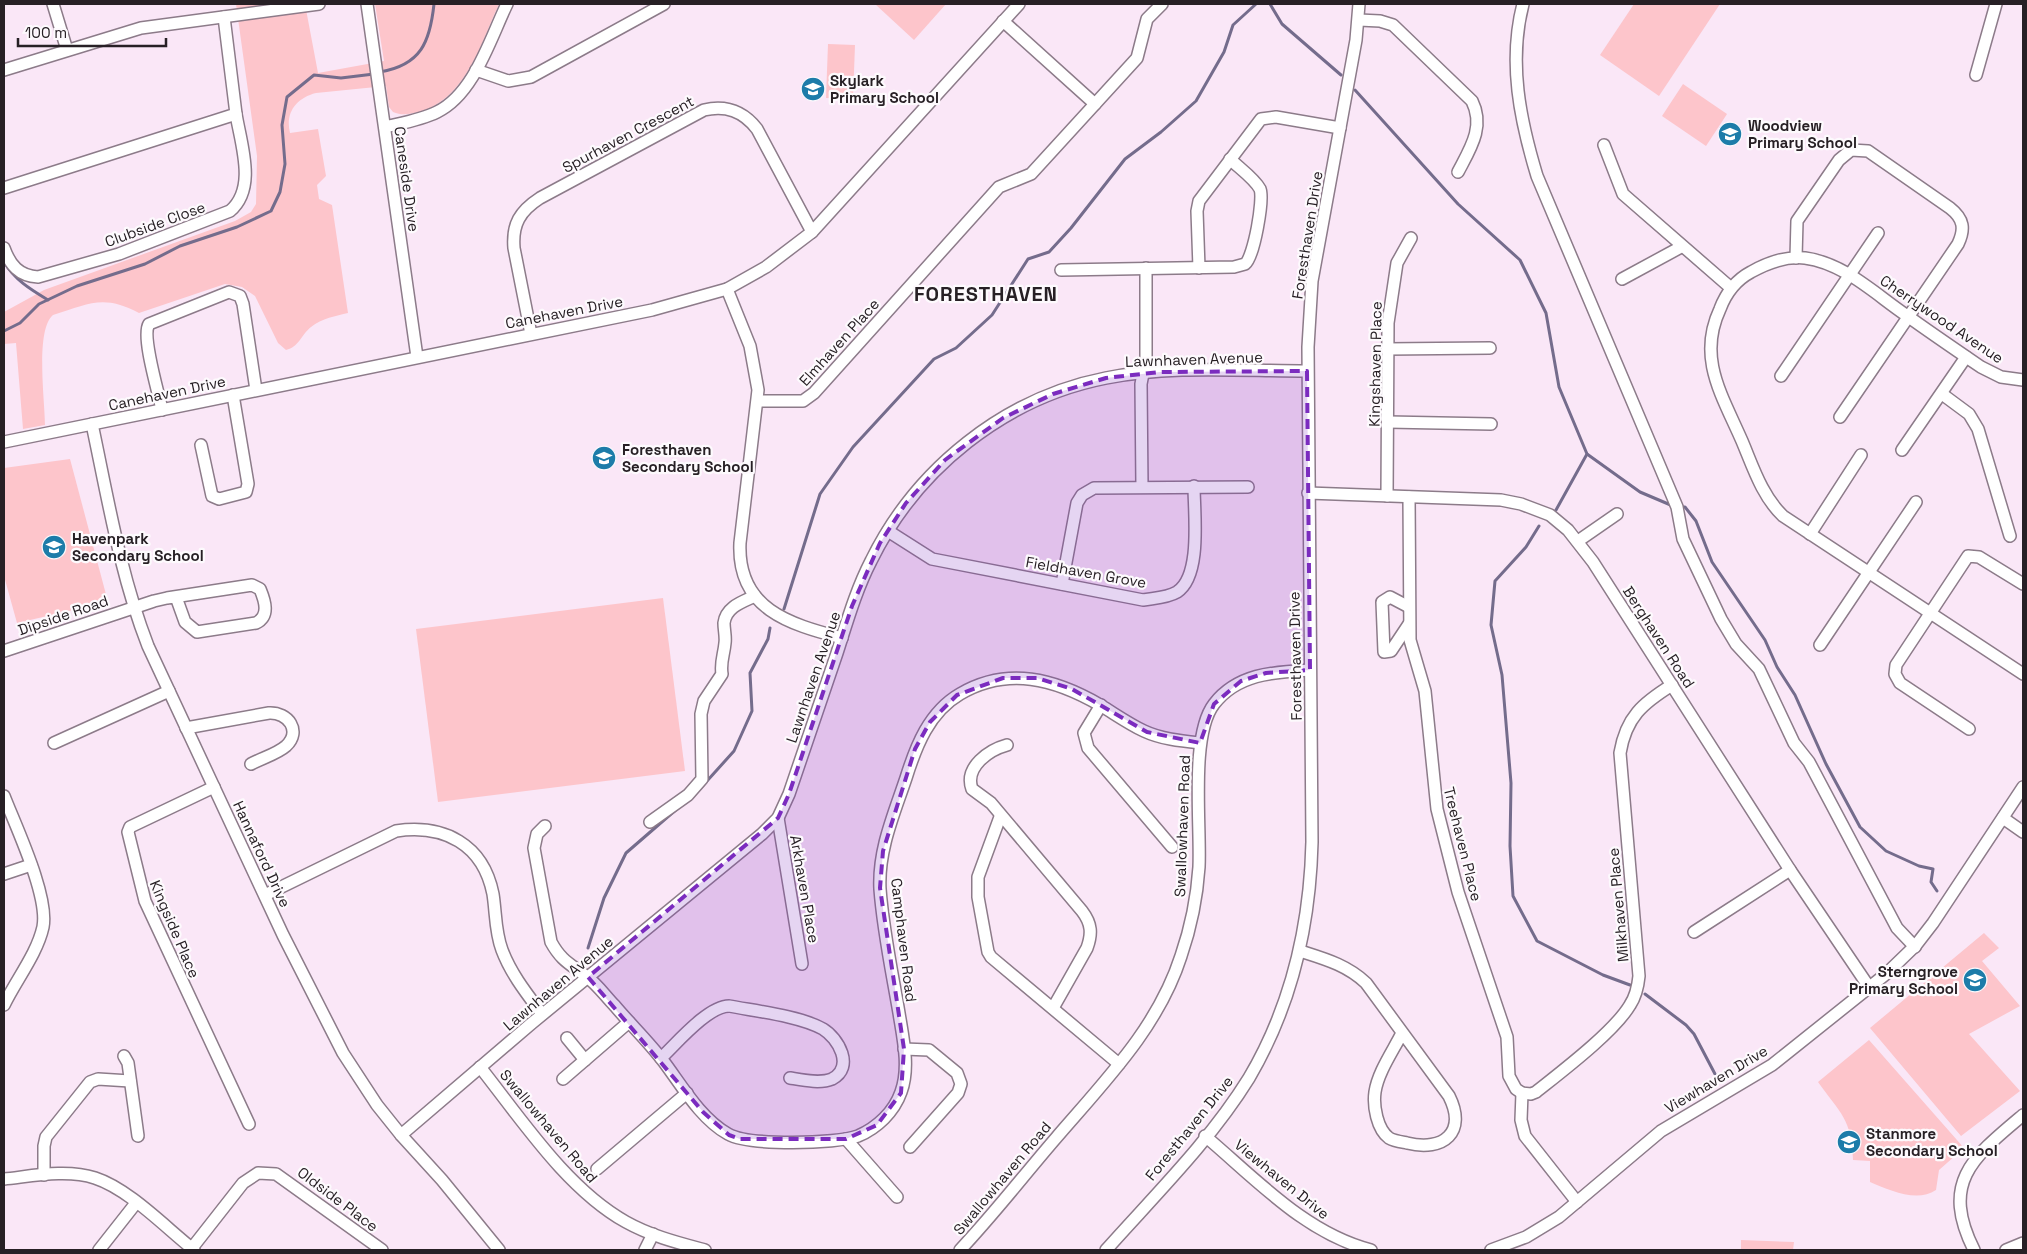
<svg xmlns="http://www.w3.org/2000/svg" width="2027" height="1254" font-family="'Space Grotesk',sans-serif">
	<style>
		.green { fill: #fdc5cb }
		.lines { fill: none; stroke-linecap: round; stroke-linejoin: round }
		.stream { stroke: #746c8c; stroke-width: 3 }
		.minor-casing { stroke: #8c7b89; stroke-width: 14 }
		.minor { stroke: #fff; stroke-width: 11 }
		.marked { fill: #7b2cbf; fill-opacity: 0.2; stroke: #7b2cbf; stroke-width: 4; stroke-dasharray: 10 6; stroke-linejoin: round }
		.labels { text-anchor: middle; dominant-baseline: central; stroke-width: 4.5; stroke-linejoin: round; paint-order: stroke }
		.poi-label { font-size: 15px; font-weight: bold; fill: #272025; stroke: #fdfafd; text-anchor: start }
		.street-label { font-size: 15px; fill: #272025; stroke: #fdfafd }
		.district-label { font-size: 20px; font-weight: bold; letter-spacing: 1px; fill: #272025; stroke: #fdfafd }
	</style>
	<rect width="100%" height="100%" fill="#fae7f7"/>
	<g class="green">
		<path d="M236 4H305L318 73 384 61 375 4H499C481 43 466 99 419 112 410 114 402 116 393 112L389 107 386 86 316 93C296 98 285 113 290 133L318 129 326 176 317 185 319 199 332 205 348 313C336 316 322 318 311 327 301 335 299 347 286 350L278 343 255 296 242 287 225 284 139 313C103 294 89 304 53 315 35 330 45 401 45 425L23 429 16 343 4 344V312L44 290 235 221 251 212 256 204 257 156Z"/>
		<path d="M875 4H946L914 40Z"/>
		<path d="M1634 4H1720L1659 96 1600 55Z"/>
		<path d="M828 44 855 45 853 99 826 98Z"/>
		<path d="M1683 84 1727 114 1706 146 1662 116Z"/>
		<path d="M70 459 108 602 17 623 4 576V468Z"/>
		<path d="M663 598 685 771 438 802 416 629Z"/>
		<path d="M1984 933 1999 948 1982 961 2020 1006 1969 1034 2020 1091 1961 1136 1870 1028Z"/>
		<path d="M1869 1040 1964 1148 1939 1170 1936 1190C1917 1203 1889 1190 1870 1182V1161L1853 1160C1852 1119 1840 1113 1818 1082Z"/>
		<path d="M1741 1240 1794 1242 1793 1250H1741Z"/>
	</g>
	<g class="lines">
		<g class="stream">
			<path d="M1270 4 1282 24 1341 75"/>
			<path d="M380 72C421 65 430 42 434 4"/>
			<path d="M1355 90 1458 204 1520 260 1546 313 1559 387 1587 454 1556 510"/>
			<path d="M4 262C15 280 30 289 48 300"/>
			<path d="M4 331 20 323 39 304 77 286 145 264 180 246 237 227 271 211 280 192 285 164 282 125 287 97 314 75 341 78 374 74"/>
			<path d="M1587 454 1640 492 1673 506"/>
			<path d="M1679 507H1685L1696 521 1712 562 1765 640 1777 667 1795 695 1826 764 1860 827 1886 851 1919 866 1933 869 1931 882 1937 891"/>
			<path d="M1539 526 1526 547 1495 581 1491 625 1502 675 1511 783 1510 846 1513 896 1537 941 1603 975 1630 985"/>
			<path d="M784 609 820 494 853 447 934 359 956 348 992 315 1028 259 1049 252 1071 228 1125 159 1161 132 1196 101 1224 52 1233 25 1256 4"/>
			<path d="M698 791 734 751 752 711 750 673 768 639 770 628"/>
			<path d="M588 948 604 898 626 853 678 808"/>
			<path d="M1645 994 1686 1025 1694 1034 1715 1074"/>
		</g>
		<g class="minor-casing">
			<g id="minor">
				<path d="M53 4 67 50"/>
				<path d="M367 4 417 357"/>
				<path d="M1523 4C1508 62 1520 120 1537 176L1677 507 1683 539 1721 619 1736 644 1759 669 1794 743 1809 762 1897 928 1915 947"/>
				<path d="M1359 20 1380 21 1393 25 1472 101C1485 127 1470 149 1458 172"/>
				<path d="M1003 21 1095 104"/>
				<path d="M4 70 141 28 319 4"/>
				<path d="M476 70 508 81 531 77 664 4"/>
				<path d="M1976 75 1996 4"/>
				<path d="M385 127C402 123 421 120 437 112 474 94 490 39 507 4"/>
				<path d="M1604 145 1623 194 1731 288"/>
				<path d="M4 188 236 114 224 17"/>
				<path d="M4 248C10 265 19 276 38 277L119 254 230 211C257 188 241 145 236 114"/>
				<path d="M1796 258 1797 221 1839 160 1851 150 1868 151 1950 208C1964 219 1965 229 1958 244L1840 417"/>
				<path d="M1199 268 1197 211 1199 201 1261 119 1276 117 1340 128"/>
				<path d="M1061 270 1234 267 1245 264C1254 257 1264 199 1260 189 1254 178 1239 168 1230 159"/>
				<path d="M1622 279 1681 247"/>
				<path d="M727 289 750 346 758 390 740 543C737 609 789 624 842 638"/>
				<path d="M531 334 514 248C512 224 520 211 540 198L704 110C726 105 743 111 757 129L812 232"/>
				<path d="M1387 349 1490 348"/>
				<path d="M1781 376 1878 233"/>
				<path d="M2023 380 2001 377 1981 367C1956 350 1931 333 1906 315 1875 294 1844 263 1805 258 1787 256 1767 263 1751 272 1736 280 1726 293 1720 309 1697 358 1722 395 1742 441 1753 467 1762 496 1783 516L2023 674"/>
				<path d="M1942 394 1969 414 1978 429 2010 536"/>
				<path d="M759 401H803L814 393 999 187 1031 174 1095 104 1137 58 1147 19 1162 4"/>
				<path d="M162 410C159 394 141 336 149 324L229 292 240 296 243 304 256 390"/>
				<path d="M1388 422 1491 424"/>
				<path d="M92 424C108 499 120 574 148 646L283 935 343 1053 377 1105 401 1135 442 1180 499 1250"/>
				<path d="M4 442 652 310 727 289 766 267 812 232 1019 4"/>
				<path d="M201 445 212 496 219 499 246 492 248 484 233 395"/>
				<path d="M1902 450 1966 357"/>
				<path d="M1142 487 1141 384 1146 358V268"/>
				<path d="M1308 493 1501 500 1521 504 1550 515 1568 530 1593 562 1790 870 1869 987"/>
				<path d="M1387 496 1388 323 1397 263 1411 238"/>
				<path d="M1409 497 1410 640 1425 691 1437 809 1458 892 1507 1037 1509 1076 1516 1089 1522 1093 1531 1094 1536 1092C1561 1072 1614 1032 1630 1005 1636 996 1638 986 1639 976L1620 753C1626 717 1643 703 1672 685"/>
				<path d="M888 531 932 559 1143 600C1154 598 1167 598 1177 592 1202 576 1194 513 1194 486"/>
				<path d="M1810 534 1861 455"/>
				<path d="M1578 541 1617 514"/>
				<path d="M1062 584 1077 503 1082 495 1094 488 1248 487"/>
				<path d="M1409 607 1390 597 1382 602 1384 652 1391 651 1409 624"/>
				<path d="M1820 645 1916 502"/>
				<path d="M4 651 154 601 167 598 252 585 260 589C265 601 270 616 256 623L197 632 185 622 176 597"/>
				<path d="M1101 705 1084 733 1088 748 1172 847"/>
				<path d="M186 728 269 713C288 712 302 731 286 746 277 754 262 758 251 764"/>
				<path d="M1969 729 1900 683 1895 674 1896 665 1968 556 1979 557 2023 584"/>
				<path d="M54 743 169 691"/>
				<path d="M1007 745C989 750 964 767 972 789L991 803 1082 911C1092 924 1092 934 1087 948L1053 1008"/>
				<path d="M214 787 130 827 128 832 145 901 249 1124"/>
				<path d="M4 796C16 827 49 896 43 927 37 954 16 980 4 1005"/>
				<path d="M1000 817 978 877V897L988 952 991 957 1119 1064"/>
				<path d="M778 818 802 964"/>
				<path d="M2003 818 2023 832"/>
				<path d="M650 822 688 795 702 779 701 714 704 701 722 674C720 662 724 655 725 643 726 637 724 630 724 623 726 607 742 602 755 596"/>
				<path d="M545 826 537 834 534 848 551 942C562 962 571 964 587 977 598 985 606 997 615 1006 631 1025 649 1042 664 1062 682 1086 701 1119 728 1134 749 1146 836 1144 858 1136 877 1128 894 1112 901 1092 910 1068 903 1038 899 1013 892 972 883 930 880 889 878 850 894 814 906 778 916 746 929 712 960 694 1008 666 1055 679 1100 705 1115 714 1129 724 1144 731 1161 739 1181 741 1200 743"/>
				<path d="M4 874 31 865"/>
				<path d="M265 895 396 831C444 824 483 844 493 894 496 913 495 932 502 950 511 974 527 994 542 1014"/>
				<path d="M1694 932 1790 870"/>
				<path d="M1300 951C1325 959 1347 965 1366 983L1449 1096C1467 1132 1444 1152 1407 1143 1402 1142 1394 1141 1389 1138 1377 1129 1373 1106 1375 1092 1378 1072 1393 1051 1402 1033"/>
				<path d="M567 1038 585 1060"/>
				<path d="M904 1049 929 1050 957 1073 961 1084 958 1093 910 1147"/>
				<path d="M124 1056 128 1063 138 1136"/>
				<path d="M661 1058C676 1044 708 1006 729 1006 755 1011 800 1016 823 1029 838 1038 855 1067 832 1079 820 1084 802 1080 790 1078"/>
				<path d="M480 1067C522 1120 567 1189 626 1222 651 1236 679 1243 705 1250"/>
				<path d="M563 1079 629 1022"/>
				<path d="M1522 1093 1521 1120 1525 1136 1577 1202"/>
				<path d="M401 1135 532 1023 762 834 778 818 789 794C805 747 821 700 837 653 847 622 856 590 871 561 916 469 1004 398 1106 378 1171 365 1241 371 1307 371"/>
				<path d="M1205 1136C1256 1179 1305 1233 1371 1250"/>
				<path d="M846 1139 897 1197"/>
				<path d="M597 1169 687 1093"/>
				<path d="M44 1175V1146L46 1137 90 1082 98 1079 130 1081"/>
				<path d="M4 1179C33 1176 67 1169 95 1178 129 1189 166 1228 194 1250"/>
				<path d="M192 1248 243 1183 258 1173 276 1174 382 1250"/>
				<path d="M99 1250 136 1203"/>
				<path d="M645 1250 653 1234"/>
				<path d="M960 1250C994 1214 1024 1175 1056 1138 1104 1082 1158 1028 1181 956 1191 927 1197 897 1199 867 1201 825 1190 735 1214 704 1238 673 1275 672 1310 670"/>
				<path d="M1106 1250C1155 1195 1210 1141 1249 1078 1292 1005 1310 926 1312 842L1308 347 1312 281 1356 40 1359 4"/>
				<path d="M1491 1250 1526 1237 1559 1217 1661 1131 1772 1065 1886 974 1916 945 1933 923 2023 787"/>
				<path d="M1974 1250C1940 1182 1973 1157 2023 1115"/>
				<path d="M2006 1250 2023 1243"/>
			</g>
		</g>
		<use href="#minor" class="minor"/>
	</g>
	<path class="marked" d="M1307 371 1310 670 1266 673 1241 681 1214 704 1200 743 1147 732 1072 689 1037 678H1003L957 695 930 722 915 749 883 851 880 888 904 1049 901 1093 877 1125 846 1139H740L729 1135 703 1112 588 977 778 818 789 794 852 606 880 543 906 503 945 460 1003 418 1053 394 1106 378 1160 372Z"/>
	<defs>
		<g id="school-disc" transform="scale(1.25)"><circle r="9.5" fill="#1d7ca9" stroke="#fdfafd"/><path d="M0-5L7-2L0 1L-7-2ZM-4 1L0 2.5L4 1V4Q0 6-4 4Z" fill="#fff"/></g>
	</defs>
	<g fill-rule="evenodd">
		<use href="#school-disc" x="813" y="89"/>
		<use href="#school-disc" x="1730" y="134"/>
		<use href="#school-disc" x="604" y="458"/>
		<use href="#school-disc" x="54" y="547"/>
		<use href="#school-disc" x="1975" y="980"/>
		<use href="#school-disc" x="1849" y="1142"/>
	</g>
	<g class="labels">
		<g class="poi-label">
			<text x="830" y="80">Skylark<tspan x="830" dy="17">Primary School</tspan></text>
			<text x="1748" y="125">Woodview<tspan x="1748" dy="17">Primary School</tspan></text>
			<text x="622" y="449">Foresthaven<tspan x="622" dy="17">Secondary School</tspan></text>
			<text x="72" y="538">Havenpark<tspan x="72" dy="17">Secondary School</tspan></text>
			<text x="1958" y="971" text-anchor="end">Sterngrove<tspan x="1958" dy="17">Primary School</tspan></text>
			<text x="1866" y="1133">Stanmore<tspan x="1866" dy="17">Secondary School</tspan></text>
		</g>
		<g class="street-label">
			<text transform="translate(628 134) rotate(-28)">Spurhaven Crescent</text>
			<text transform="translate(407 179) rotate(82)">Caneside Drive</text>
			<text transform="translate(155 224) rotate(-20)">Clubside Close</text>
			<text transform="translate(1307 235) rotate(-81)">Foresthaven Drive</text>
			<text transform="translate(564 312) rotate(-11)">Canehaven Drive</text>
			<text transform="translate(1942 319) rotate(34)">Cherrywood Avenue</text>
			<text transform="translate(839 342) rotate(-48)">Elmhaven Place</text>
			<text transform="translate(1194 359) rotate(-2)">Lawnhaven Avenue</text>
			<text transform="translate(1375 364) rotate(-89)">Kingshaven Place</text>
			<text transform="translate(167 393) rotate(-12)">Canehaven Drive</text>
			<text transform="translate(1086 572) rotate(10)">Fieldhaven Grove</text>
			<text transform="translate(63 615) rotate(-19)">Dipside Road</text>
			<text transform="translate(1659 637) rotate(57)">Berghaven Road</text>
			<text transform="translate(1295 656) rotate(-91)">Foresthaven Drive</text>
			<text transform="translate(813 677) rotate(-71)">Lawnhaven Avenue</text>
			<text transform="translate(1182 826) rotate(-88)">Swallowhaven Road</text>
			<text transform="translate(1463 844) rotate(76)">Treehaven Place</text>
			<text transform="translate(262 854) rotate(65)">Hannaford Drive</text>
			<text transform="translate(805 889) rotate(80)">Arkhaven Place</text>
			<text transform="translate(1618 905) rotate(-95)">Milkhaven Place</text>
			<text transform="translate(175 929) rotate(67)">Kingside Place</text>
			<text transform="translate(904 940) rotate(83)">Camphaven Road</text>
			<text transform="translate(558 983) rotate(-40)">Lawnhaven Avenue</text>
			<text transform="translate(1716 1079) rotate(-31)">Viewhaven Drive</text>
			<text transform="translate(549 1126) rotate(50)">Swallowhaven Road</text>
			<text transform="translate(1189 1128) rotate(-51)">Foresthaven Drive</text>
			<text transform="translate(1002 1178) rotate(-50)">Swallowhaven Road</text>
			<text transform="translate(1282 1179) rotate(39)">Viewhaven Drive</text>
			<text transform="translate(338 1199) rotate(37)">Oldside Place</text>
		</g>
		<g class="district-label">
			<text x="986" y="294">FORESTHAVEN</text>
		</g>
	</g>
	<rect width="2027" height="1254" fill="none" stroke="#272025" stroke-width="10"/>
	<path d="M18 38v8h148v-8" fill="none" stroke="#272025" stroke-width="2.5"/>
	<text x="25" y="38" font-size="15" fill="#272025" stroke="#fdfafd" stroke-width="4" paint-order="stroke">100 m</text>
</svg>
